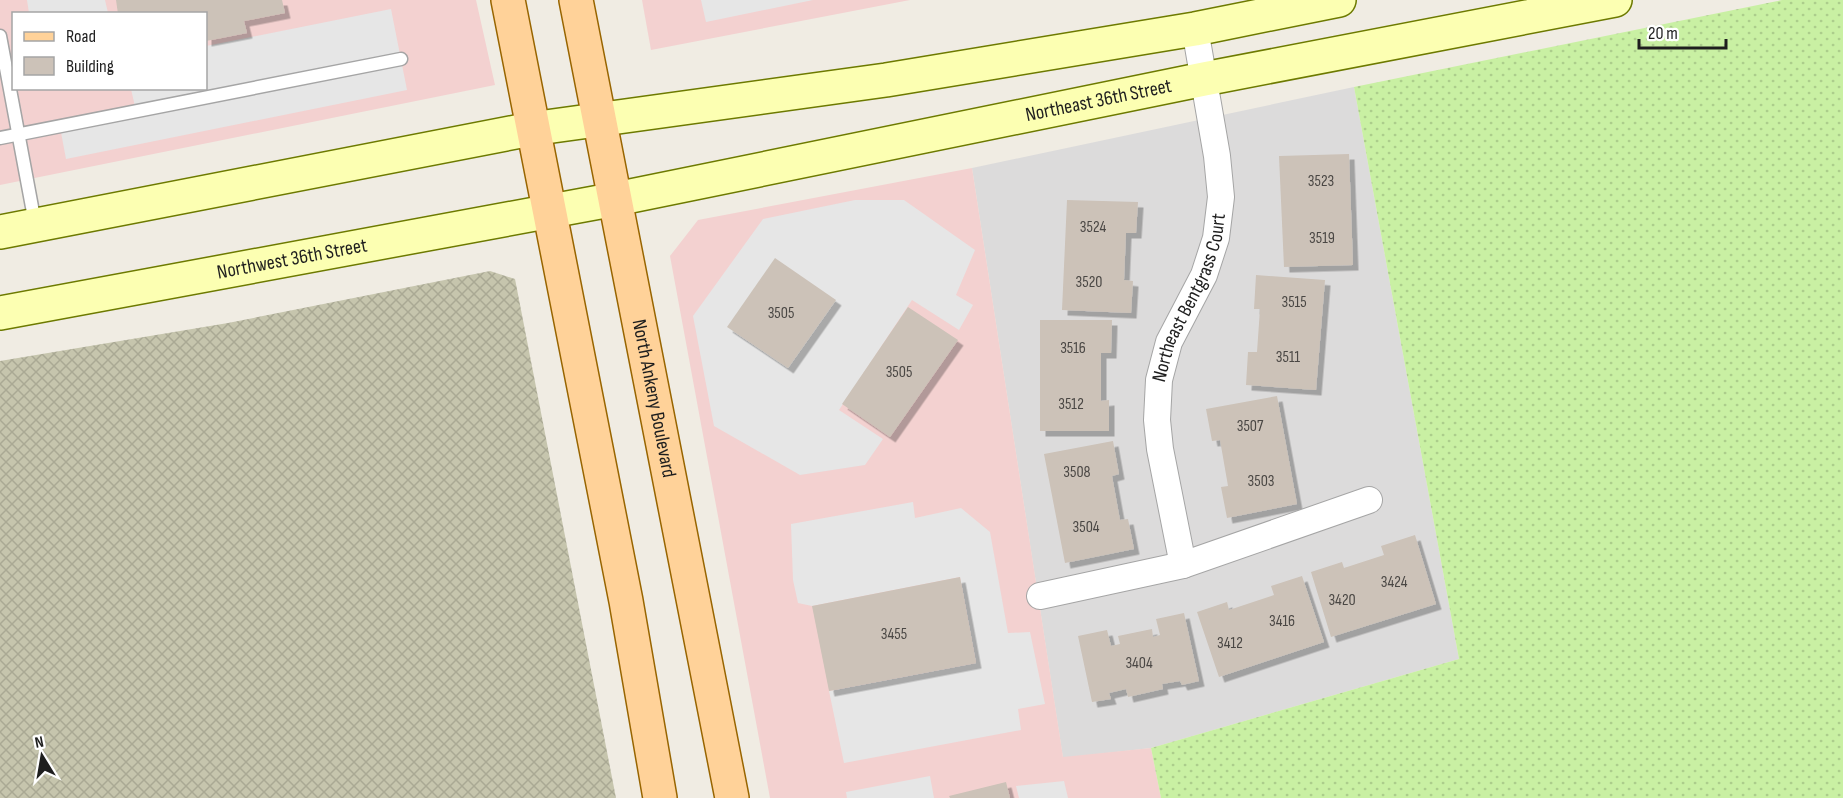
<svg xmlns="http://www.w3.org/2000/svg" width="1843" height="798" font-family="'Sofia Sans Condensed',sans-serif">
	<style>
		.residential { fill: #dcdbdb }
		.commercial { fill: #f3d1d0; fill-rule: evenodd }
		.construction { fill: url(#construction-cross-hatch) }
		.grass { fill: url(#grass-dots) }
		.parking { fill: #e6e6e6 }
		.building { fill: #ccc2b8; filter: url(#shadow) }
		.lines { fill: none; stroke-linecap: round; stroke-linejoin: round }
		.lane-casing { stroke: #a5a5a5; stroke-width: 15 }
		.street-casing { stroke: #a5a5a5; stroke-width: 28 }
		.secondary-casing { stroke: #6d7a00; stroke-width: 36 }
		.primary-casing { stroke: #986500; stroke-width: 36 }
		.lane { stroke: #fff; stroke-width: 12 }
		.street { stroke: #fff; stroke-width: 26 }
		.secondary { stroke: #fcffb2; stroke-width: 33 }
		.primary { stroke: #ffd299; stroke-width: 33 }
		.labels { text-anchor: middle; dominant-baseline: central; stroke-width: 6; stroke-linejoin: round; paint-order: stroke }
		.number-label { font-size: 16px; fill: #4a4744 }
		.street-label { font-size: 20px; fill: #1e1e1e; stroke: #fff }
	</style>
	<defs>
		<pattern id="construction-cross-hatch" width="8" height="8" patternUnits="userSpaceOnUse" patternTransform="scale(1.5)"><rect width="8" height="8" fill="#c6c5ad"/><path d="M0 0l8 8M0 8l8-8" fill="none" stroke="#aaa994"/></pattern>
		<pattern id="grass-dots" width="8" height="8" patternUnits="userSpaceOnUse" patternTransform="scale(1.5)"><rect width="8" height="8" fill="#c9f0a3"/><path d="M2 2h.1M6 6h.1" fill="none" stroke="#accd8c" stroke-width="1.8" stroke-linecap="round"/></pattern>
		<filter id="shadow"><feDropShadow dx="5.5" dy="5.5" stdDeviation="0" flood-color="#0004"/></filter>
	</defs>
	<rect width="100%" height="100%" fill="#f0ece3"/>
	<path class="residential" d="M1354 87 1459 659 1151 748 1063 758 972 168Z"/>
	<g class="commercial">
		<path d="M0 0H476L495 85 0 185ZM14 14H206V88H14Z"/>
		<path d="M642 0H910L651 50Z"/>
		<path d="M972 168 1063 757 1151 748 1161 798H770L670 256 698 220Z"/>
	</g>
	<path class="construction" d="M490 271 515 279 616 798H0V361L228 323Z"/>
	<path class="grass" d="M1782 0H1843V798H1161L1151 748 1459 659 1354 87Z"/>
	<g class="parking">
		<path d="M27 0H105L108 13H29Z"/>
		<path d="M701 0H813L706 22Z"/>
		<path d="M391 9 407 90 66 159 60 127 136 111 131 89 206 88V46Z"/>
		<path d="M855 200H904L975 250 956 295 973 305 959 330 912 300 839 410 883 439 865 465 800 475 714 426 693 316 763 219Z"/>
		<path d="M913 502 915 518 961 508 990 532 1008 633 1030 632 1045 704 1018 709 1021 730 844 763 829 691 976 663 960 577 812 606 798 603 793 580 791 524Z"/>
		<path d="M930 776 934 798H847L846 792Z"/>
		<path d="M1064 781 1068 798H1019L1016 786Z"/>
	</g>
	<g class="building">
		<path d="M116 0H282L285 13 244 21 247 33 206 41V14H118Z"/>
		<path d="M1349 154 1353 265 1284 267 1279 156Z"/>
		<path d="M1067 200 1138 202 1136 233H1126L1124 280 1133 281 1131 313 1062 310Z"/>
		<path d="M775 258 836 300 788 368 727 327Z"/>
		<path d="M1256 275 1325 280 1316 390 1246 385 1248 352H1257L1260 309H1254Z"/>
		<path d="M908 307 958 340 890 437 842 404Z"/>
		<path d="M1040 320H1112L1111 353H1101V401L1109 400V431H1040Z"/>
		<path d="M1277 396 1297 504 1227 518 1221 487 1228 486 1220 440 1212 441 1206 409Z"/>
		<path d="M1113 441 1119 474 1112 476 1120 520 1128 519 1134 549 1065 563 1044 454Z"/>
		<path d="M1415 535 1436 604 1331 637 1311 572 1342 562 1344 568 1384 555 1381 546Z"/>
		<path d="M1302 576 1324 642 1219 677 1197 612 1227 602 1229 610 1274 595 1271 586Z"/>
		<path d="M960 577 976 663 829 691 812 606Z"/>
		<path d="M1184 613 1199 681 1182 685 1180 681 1162 684 1163 689 1128 697 1126 689 1109 693 1111 699 1092 702 1078 636 1107 630 1111 646 1120 644 1118 636 1152 629 1153 637 1160 635 1156 619Z"/>
		<path d="M1006 782 1010 798H950L949 796Z"/>
	</g>
	<g class="lines">
		<g class="lane-casing">
			<g id="lane">
				<path d="M0 36 35 223"/>
				<path d="M0 138 401 59"/>
			</g>
		</g>
		<g class="street-casing">
			<g id="street">
				<path id="s1" d="M1183 565 1160 449 1157 420 1159 380 1169 342 1204 275 1216 238 1221 197 1217 156 1195 29"/>
				<path d="M1040 596 1183 565 1369 500"/>
			</g>
		</g>
		<g class="secondary-casing">
			<g id="secondary">
				<path d="M0 232 531 129 886 80 1195 29 1339 0"/>
				<path id="s2" d="M0 313 616 199 1204 79 1615 0"/>
			</g>
		</g>
		<g class="primary-casing">
			<g id="primary">
				<path d="M508 0 626 601 660 798"/>
				<path id="s3" d="M576 0 732 798"/>
			</g>
		</g>
		<use href="#lane" class="lane"/>
		<use href="#street" class="street"/>
		<use href="#secondary" class="secondary"/>
		<use href="#primary" class="primary"/>
	</g>
	<g class="labels">
		<g class="number-label">
			<text x="1321" y="181">3523</text>
			<text x="1093" y="227">3524</text>
			<text x="1322" y="238">3519</text>
			<text x="1089" y="282">3520</text>
			<text x="1294" y="302">3515</text>
			<text x="781" y="313">3505</text>
			<text x="1073" y="348">3516</text>
			<text x="1288" y="357">3511</text>
			<text x="899" y="372">3505</text>
			<text x="1071" y="404">3512</text>
			<text x="1250" y="426">3507</text>
			<text x="1077" y="472">3508</text>
			<text x="1261" y="481">3503</text>
			<text x="1086" y="527">3504</text>
			<text x="1394" y="582">3424</text>
			<text x="1342" y="600">3420</text>
			<text x="1282" y="621">3416</text>
			<text x="894" y="634">3455</text>
			<text x="1230" y="643">3412</text>
			<text x="1139" y="663">3404</text>
		</g>
		<g class="street-label">
			<text stroke="none"><textPath href="#s2" startOffset="1119">Northeast 36th Street</textPath></text>
			<text stroke="none"><textPath href="#s2" startOffset="297">Northwest 36th Street</textPath></text>
			<text stroke="none"><textPath href="#s1" startOffset="276">Northeast Bentgrass Court</textPath></text>
			<text stroke="none"><textPath href="#s3" startOffset="406">North Ankeny Boulevard</textPath></text>
		</g>
	</g>
	<rect x="12" y="12" width="195" height="78" fill="#ffffff" stroke="#a5a5a5" stroke-width="1.5"/>
	<rect x="24" y="32" width="30" height="9" fill="#ffd299" stroke="#a5a5a5" stroke-width="1.5"/>
	<text x="66" y="42" font-size="18" fill="#1e1e1e">Road</text>
	<rect x="24" y="57" width="30" height="18" fill="#ccc2b8" stroke="#a5a5a5" stroke-width="1.5"/>
	<text x="66" y="72" font-size="18" fill="#1e1e1e">Building</text>
	<g transform="translate(42 756) rotate(349)" stroke="#ffffff" stroke-width="4.5" paint-order="stroke">
	<path d="M0-4.5L10 22L0 15L-10 22Z" fill="#1e1e1e"/>
	<text y="-9" font-size="16" font-weight="bold" text-anchor="middle" fill="#1e1e1e">N</text>
	</g>
	<path d="M1639 39v9h87v-9" fill="none" stroke="#1e1e1e" stroke-width="3"/>
	<text x="1648" y="39" font-size="18" fill="#1e1e1e" stroke="#ffffff" stroke-width="4.5" paint-order="stroke">20 m</text>
</svg>
